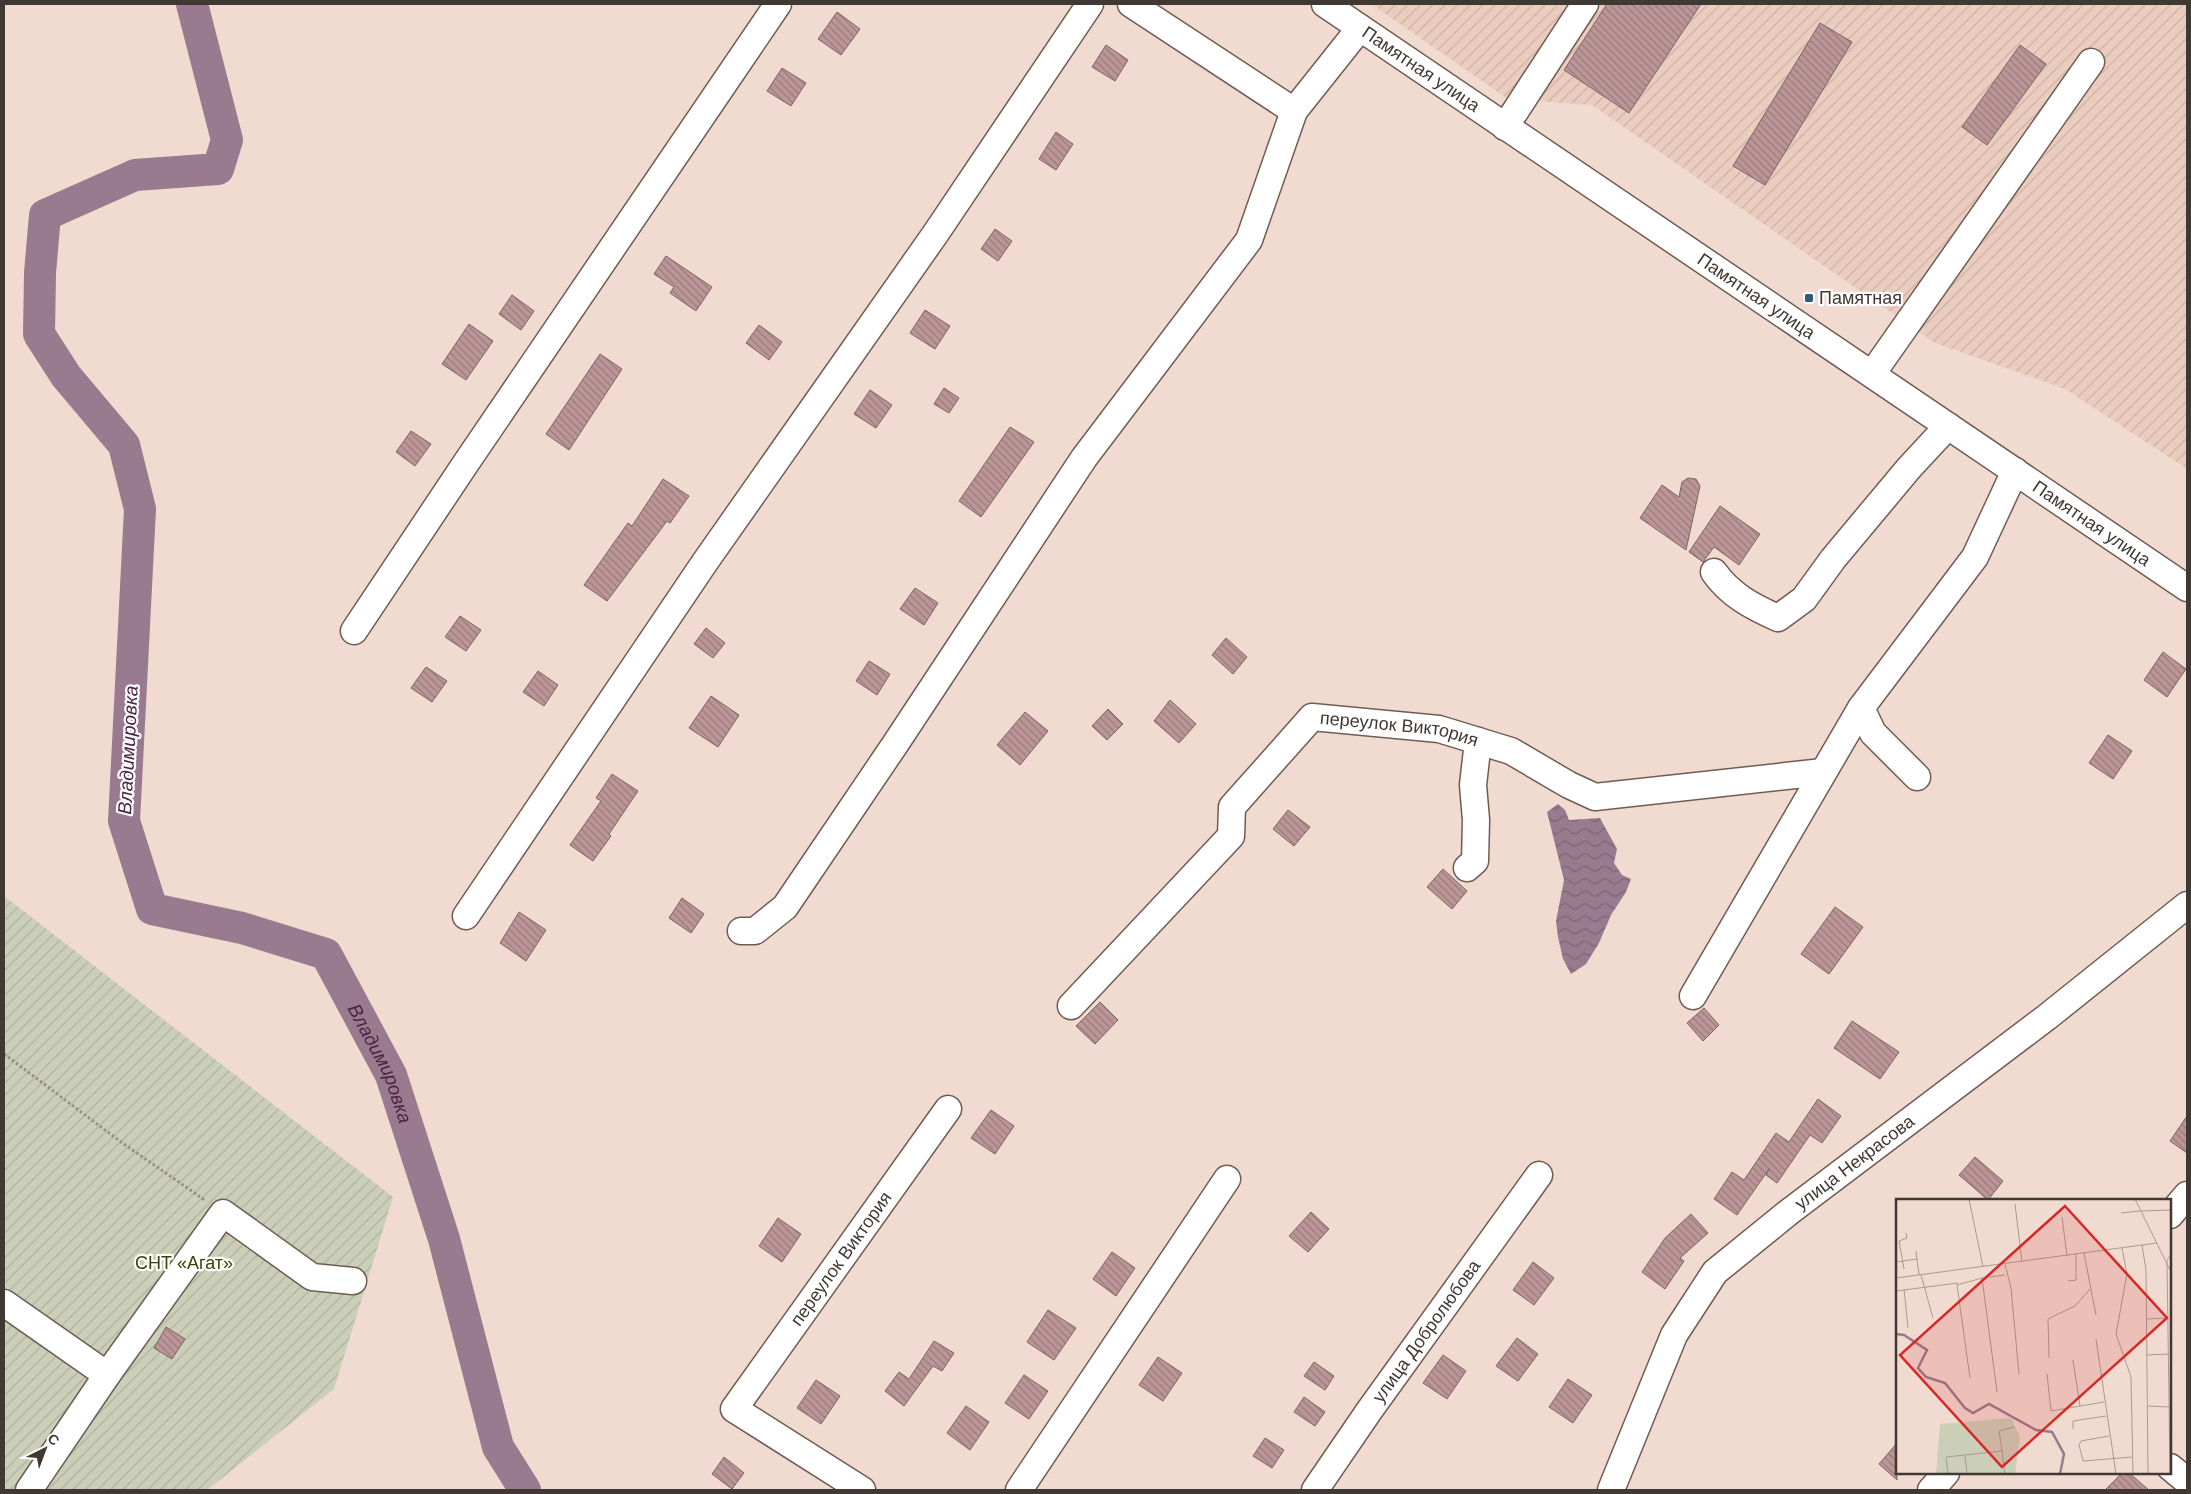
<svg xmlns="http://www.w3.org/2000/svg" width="2191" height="1494" font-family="Arial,sans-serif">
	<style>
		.industrial { fill: url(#industrial-furrows) }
		.garden { fill: url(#garden-furrows) }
		.water { fill: url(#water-waves) }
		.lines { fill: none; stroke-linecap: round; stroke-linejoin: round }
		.river { stroke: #997a8e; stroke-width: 32 }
		.building { fill: url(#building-back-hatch); stroke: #7b6566 }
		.minor-casing { stroke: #6f5c53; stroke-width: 29 }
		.path { stroke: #9c8d84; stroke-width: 3; stroke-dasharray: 2.5 2.5; stroke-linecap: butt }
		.minor { stroke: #fff; stroke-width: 26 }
		.poi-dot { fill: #2d5d7b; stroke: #fff; stroke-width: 2 }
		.labels { text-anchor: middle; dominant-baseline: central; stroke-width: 4.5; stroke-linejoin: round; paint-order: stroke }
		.street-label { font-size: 18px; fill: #403833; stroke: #fff }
		.poi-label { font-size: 18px; fill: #403833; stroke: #fff; text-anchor: start }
		.park-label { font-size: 18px; fill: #3b4004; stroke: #fff }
		.water-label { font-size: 19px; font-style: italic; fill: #4f2342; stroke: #fff }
		.inset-river { fill: none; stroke: #997a8e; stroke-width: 2.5 }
		.inset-road { fill: none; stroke: #aa9a91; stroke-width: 1 }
		.view { fill: #d62828; fill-opacity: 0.15; stroke: #d62828; stroke-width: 2.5 }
		.inset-edge { fill: none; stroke: #403833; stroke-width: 2.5 }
	</style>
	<defs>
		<pattern id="industrial-furrows" width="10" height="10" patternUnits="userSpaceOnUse" patternTransform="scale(1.25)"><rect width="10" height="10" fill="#ebcdbf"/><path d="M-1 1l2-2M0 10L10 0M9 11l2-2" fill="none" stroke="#cbb1a5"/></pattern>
		<pattern id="garden-furrows" width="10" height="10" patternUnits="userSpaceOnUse" patternTransform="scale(1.25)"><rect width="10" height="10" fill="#cbcfb8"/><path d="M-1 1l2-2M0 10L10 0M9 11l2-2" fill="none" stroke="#afb29f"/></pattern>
		<pattern id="water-waves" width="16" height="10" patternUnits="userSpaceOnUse" patternTransform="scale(1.25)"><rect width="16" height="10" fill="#997a8e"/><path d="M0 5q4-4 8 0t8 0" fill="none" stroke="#7e6575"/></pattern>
		<pattern id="building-back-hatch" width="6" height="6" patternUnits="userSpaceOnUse" patternTransform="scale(1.25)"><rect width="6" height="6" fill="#bc9597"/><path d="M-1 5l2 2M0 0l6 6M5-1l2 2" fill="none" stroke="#9a7b7c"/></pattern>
	</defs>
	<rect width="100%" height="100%" fill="#f1dbd0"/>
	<path class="industrial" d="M1371 4H2187V469L2065 389 1935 343 1592 105 1508 99Z"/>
	<path class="garden" d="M4 896 393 1197 334 1389 207 1490H4Z"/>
	<path class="water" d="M1558 804 1565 810 1569 820 1600 818 1617 849 1614 863 1622 875 1631 879 1626 892 1611 915 1599 943 1586 964 1571 974 1563 959 1558 937 1556 921 1564 880 1547 812Z"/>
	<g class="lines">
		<path class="river" id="s1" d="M192 4 227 140 218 169 135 175 45 215 40 273 39 334 66 376 124 445 140 509 124 821 152 909 242 928 326 954 391 1075 444 1239 498 1447 525 1490"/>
	</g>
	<g class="building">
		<path d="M1607 4H1701L1629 113 1564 70Z"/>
		<path d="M837 12 860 29 841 55 818 39Z"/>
		<path d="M1820 23 1852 42 1765 185 1733 166Z"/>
		<path d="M1106 45 1128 60 1115 81 1092 67Z"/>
		<path d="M2020 45 2046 64 1987 145 1962 127Z"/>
		<path d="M782 68 806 83 791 106 767 91Z"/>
		<path d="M1056 132 1073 144 1056 170 1039 159Z"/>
		<path d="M995 229 1012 241 998 261 981 249Z"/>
		<path d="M666 256 712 287 696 311 670 293 674 287 654 274Z"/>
		<path d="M512 295 534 311 521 330 499 314Z"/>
		<path d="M925 310 950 326 935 349 910 333Z"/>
		<path d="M469 324 493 341 466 380 442 364Z"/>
		<path d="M759 325 782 342 769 360 746 343Z"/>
		<path d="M600 354 622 369 569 450 546 434Z"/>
		<path d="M944 388 959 398 949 413 934 404Z"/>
		<path d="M870 390 892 405 876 428 854 414Z"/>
		<path d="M1010 427 1034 442 981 517 959 501Z"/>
		<path d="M411 431 431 444 415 466 396 452Z"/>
		<path d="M1688 478 1696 479 1700 486 1686 550 1640 518 1662 485 1679 497 1682 482Z"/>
		<path d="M663 479 689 496 670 523 667 521 607 601 584 585 628 523 632 526Z"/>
		<path d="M1720 506 1760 534 1739 565 1714 547 1703 562 1689 552Z"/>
		<path d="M915 588 938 603 924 625 900 609Z"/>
		<path d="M460 616 481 630 466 651 445 637Z"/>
		<path d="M706 628 725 643 713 658 694 644Z"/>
		<path d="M1226 638 1247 657 1233 674 1212 655Z"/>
		<path d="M2163 652 2186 669 2167 697 2144 680Z"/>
		<path d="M869 661 890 674 877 695 856 681Z"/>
		<path d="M426 667 447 681 432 702 411 688Z"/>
		<path d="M538 671 558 685 544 706 523 692Z"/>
		<path d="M711 696 739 715 718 747 689 728Z"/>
		<path d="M1170 700 1196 724 1179 743 1154 721Z"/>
		<path d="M1108 709 1123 724 1107 740 1092 726Z"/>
		<path d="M1025 712 1048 731 1020 765 997 745Z"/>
		<path d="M2108 735 2132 751 2113 779 2089 763Z"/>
		<path d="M612 774 638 791 609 834 611 836 593 861 570 845 601 801 596 798Z"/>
		<path d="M1288 810 1310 827 1294 846 1273 829Z"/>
		<path d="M1443 869 1467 891 1452 909 1427 887Z"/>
		<path d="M682 898 704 914 691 933 669 918Z"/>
		<path d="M1835 907 1863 927 1829 974 1801 954Z"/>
		<path d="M519 912 546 930 526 961 500 943Z"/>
		<path d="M1100 1002 1118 1020 1095 1044 1076 1026Z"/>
		<path d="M1704 1008 1719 1025 1703 1041 1687 1023Z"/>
		<path d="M1852 1021 1899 1052 1880 1079 1834 1048Z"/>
		<path d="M1818 1099 1841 1116 1822 1143 1810 1135 1777 1183 1766 1175 1769 1169 1737 1215 1714 1199 1732 1172 1744 1180 1776 1133 1789 1142Z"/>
		<path d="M991 1110 1014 1126 995 1154 971 1138Z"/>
		<path d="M2187 1116V1153L2170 1141Z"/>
		<path d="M1975 1157 2003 1181 1988 1200 1959 1175Z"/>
		<path d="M1311 1212 1329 1229 1308 1252 1289 1236Z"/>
		<path d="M1691 1214 1708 1233 1680 1258 1684 1261 1665 1289 1642 1272 1665 1238Z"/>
		<path d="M778 1218 801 1234 782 1262 759 1246Z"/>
		<path d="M1112 1252 1135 1268 1116 1296 1093 1279Z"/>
		<path d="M1533 1262 1554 1278 1534 1305 1513 1290Z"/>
		<path d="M1048 1310 1076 1328 1054 1360 1027 1342Z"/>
		<path d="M166 1327 185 1339 172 1359 154 1348Z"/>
		<path d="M1517 1338 1538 1354 1518 1381 1496 1366Z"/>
		<path d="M934 1341 954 1353 942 1371 933 1366 904 1406 885 1391 899 1372 909 1379Z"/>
		<path d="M1443 1355 1466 1371 1447 1399 1423 1383Z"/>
		<path d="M1158 1357 1182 1373 1163 1401 1139 1385Z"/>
		<path d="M1314 1362 1334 1376 1325 1390 1304 1376Z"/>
		<path d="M1024 1375 1048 1391 1029 1419 1005 1403Z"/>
		<path d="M1568 1379 1592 1395 1573 1423 1549 1407Z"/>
		<path d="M816 1380 840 1396 821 1424 797 1408Z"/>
		<path d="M1304 1397 1325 1412 1315 1426 1294 1412Z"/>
		<path d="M966 1406 989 1422 970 1450 947 1433Z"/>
		<path d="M1265 1438 1284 1450 1272 1468 1253 1456Z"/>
		<path d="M1897 1443V1480L1879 1464Z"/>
		<path d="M724 1457 744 1473 732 1489 712 1474Z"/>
		<path d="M2122 1473H2129L2149 1490H2105Z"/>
	</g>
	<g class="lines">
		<g class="minor-casing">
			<g id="minor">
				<path d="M1131 4 1294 111"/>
				<path id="s2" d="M1325 4 2187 588"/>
				<path d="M1505 127 1585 4"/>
				<path d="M1872 374 2091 62"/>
				<path d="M1714 572C1730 595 1753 607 1778 618L1804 599 1833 559 1909 468 1948 426"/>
				<path d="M354 631 466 463 778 4"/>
				<path d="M1861 708 1873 733 1917 777"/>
				<path d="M1467 868 1475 861 1476 820 1473 785 1478 741"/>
				<path d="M466 916 705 562 936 233 1090 4"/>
				<path d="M741 931H755L785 907 896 743 1084 458 1249 240 1294 111 1360 28"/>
				<path d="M1693 996 1861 708 1975 557 2015 471"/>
				<path id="s3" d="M1071 1006 1231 836 1232 807 1312 717 1439 729 1511 751 1569 785 1595 797 1823 772"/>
				<path d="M2170 1215 2187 1195"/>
				<path d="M4 1303 107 1375 29 1490"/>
				<path d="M107 1375 223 1213 312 1277 353 1281"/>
				<path d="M2170 1467 2187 1481"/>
				<path id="s4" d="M862 1490 734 1409 948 1109"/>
				<path d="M1019 1490 1227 1179"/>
				<path id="s5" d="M1315 1490 1369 1411 1539 1175"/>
				<path id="s6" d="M1611 1490 1674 1335 1715 1272 1789 1212 2047 1017 2187 905"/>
				<path d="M1931 1490 1946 1473"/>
			</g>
		</g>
		<path class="path" d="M4 1054 121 1142 206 1201"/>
		<use href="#minor" class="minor"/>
	</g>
	<rect class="poi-dot" x="1804" y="293" width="10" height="10" rx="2.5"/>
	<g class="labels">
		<g class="street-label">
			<text stroke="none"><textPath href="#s2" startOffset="116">Памятная улица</textPath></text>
			<text stroke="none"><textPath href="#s2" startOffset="521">Памятная улица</textPath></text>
			<text stroke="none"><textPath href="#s2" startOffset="926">Памятная улица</textPath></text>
			<text stroke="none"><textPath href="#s3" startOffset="471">переулок Виктория</textPath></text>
			<text stroke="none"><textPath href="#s6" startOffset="420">улица Некрасова</textPath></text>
			<text stroke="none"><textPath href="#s4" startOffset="336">переулок Виктория</textPath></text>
			<text stroke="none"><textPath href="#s5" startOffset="194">улица Добролюбова</textPath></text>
		</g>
		<g class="poi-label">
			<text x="1819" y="298">Памятная</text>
		</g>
		<g class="park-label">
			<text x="184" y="1263">СНТ «Агат»</text>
		</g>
		<g class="water-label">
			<text transform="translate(128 750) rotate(-87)">Владимировка</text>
			<text stroke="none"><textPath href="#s1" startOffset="1385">Владимировка</textPath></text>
		</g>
	</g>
	<g transform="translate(1896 1199)">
		<rect width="275" height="275" fill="#f1dbd0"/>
		<path d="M115 219 124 238 119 275H40L44 225Z" fill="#cbcfb8"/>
		<path class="inset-river" d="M0 135 8 136 31 151 22 169 30 178 49 184 69 209 77 214 93 205 140 231 156 233 168 255 164 275"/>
		<path class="inset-road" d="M73 0 87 68M239 0 275 73M119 5 126 63M245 12 275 11M225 14 244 12M166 18 171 57M246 46 250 71 252 275M226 49 231 75 220 135 235 178 237 275M20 52 23 76M188 54 200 116M0 63 21 60M109 65 115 89 123 175M8 70 3 42 11 39 10 34M25 76 37 119M0 79 261 44M172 82 180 81V55M8 90 12 129M0 92 62 84M251 120 272 119M200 140 220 275M251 156 273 155M153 159 152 120 179 107 194 90M177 161 184 207M151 175 155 212 208 203M74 179 61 86 86 79M101 193 86 79 109 76M252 207 274 208M177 230V222L210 217M213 237 185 242 183 246 187 262 236 258M106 252 103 232 118 228M69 257 71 275M52 275 50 258 106 252 109 275M274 275 271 61 275 56"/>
		<path class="view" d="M169 7 271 119 106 268 4 156Z"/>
		<rect width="275" height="275" class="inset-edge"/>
	</g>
	<rect width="2191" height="1494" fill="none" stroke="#403833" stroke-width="10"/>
	<g transform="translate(45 1449) rotate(42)" stroke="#ffffff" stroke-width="4" paint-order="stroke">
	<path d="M0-4L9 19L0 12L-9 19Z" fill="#403833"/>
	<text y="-8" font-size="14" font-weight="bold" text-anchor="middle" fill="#403833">С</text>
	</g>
</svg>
